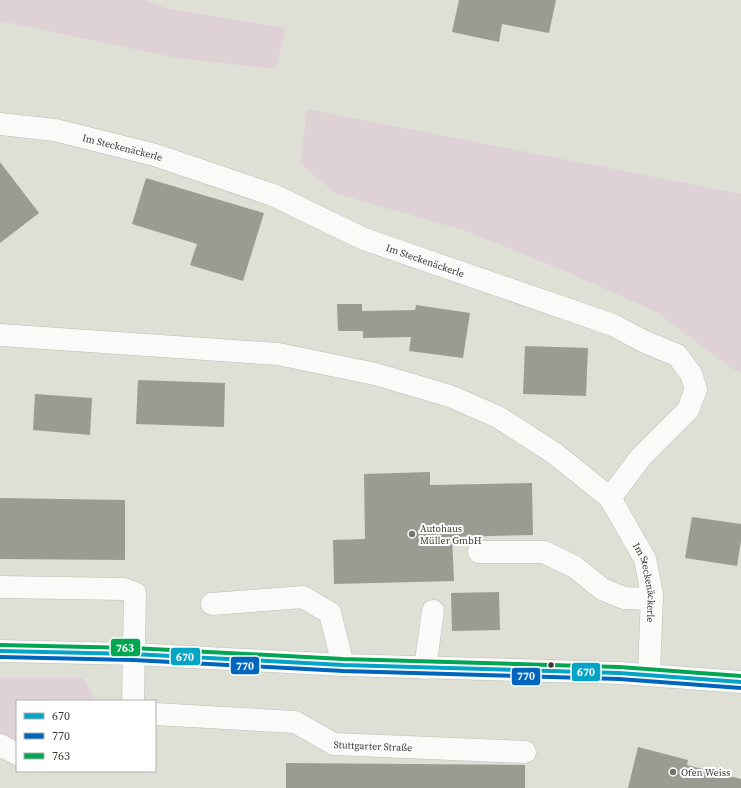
<svg xmlns="http://www.w3.org/2000/svg" width="741" height="788" font-family="'Source Serif 4',serif">
	<style>
		.green { fill: #dfd2d6 }
		.building { fill: #9a9c91 }
		.lines { fill: none; stroke-linecap: round; stroke-linejoin: round }
		.minor-casing { stroke: #bcbdb5; stroke-width: 23 }
		.major-casing { stroke: #bcbdb5; stroke-width: 23 }
		.minor { stroke: #fafaf9; stroke-width: 22 }
		.major { stroke: #fafaf9; stroke-width: 22 }
		.bus-1-casing { stroke: #fff; stroke-width: 7 }
		.bus-2-casing { stroke: #fff; stroke-width: 7 }
		.bus-3-casing { stroke: #fff; stroke-width: 7 }
		.bus-1 { stroke: #03a4c6; stroke-width: 4 }
		.bus-2 { stroke: #0065bd; stroke-width: 4 }
		.bus-3 { stroke: #00a651; stroke-width: 4 }
		.poi-dot { fill: #73756d; stroke: #fff; stroke-width: 1.5 }
		.bus-dot { fill: #3a3b34; stroke: #fff; stroke-width: 1.5 }
		.labels { text-anchor: middle; dominant-baseline: central; stroke-width: 4; stroke-linejoin: round; paint-order: stroke }
		.street-label { font-size: 10px; fill: #3a3b34; stroke: #fff }
		.poi-label { font-size: 10px; fill: #3a3b34; stroke: #fff; text-anchor: start }
		.line-badge { stroke: #fff; stroke-width: 1.5 }
		.badge-label { font-size: 11px; text-anchor: middle; font-weight: bold; fill: #fff }
	</style>
	<rect width="100%" height="100%" fill="#dee0d6"/>
	<g class="green">
		<path d="M0 0H144L165 8 286 28 276 69 177 58 0 21Z"/>
		<path d="M307 109 741 194V373L728 366 656 312 572 274 463 230 337 194 300 164Z"/>
		<path d="M0 678H83L96 701H17V741L0 734Z"/>
	</g>
	<g class="building">
		<path d="M459 0H556L549 33 502 24 499 42 452 32Z"/>
		<path d="M0 162 39 213 0 243Z"/>
		<path d="M146 178 264 213 243 281 190 265 197 244 132 224Z"/>
		<path d="M337 304H362V311L415 310 416 305 470 313 463 358 409 351 411 337 363 338V331H338Z"/>
		<path d="M525 346 588 348 586 396 523 394Z"/>
		<path d="M138 380 225 383 224 427 136 424Z"/>
		<path d="M35 394 92 398 90 435 33 430Z"/>
		<path d="M430 472V485L532 483 533 535 452 537 454 581 334 584 333 540 365 539 364 474Z"/>
		<path d="M0 498 125 500V560L0 559Z"/>
		<path d="M692 517 741 524V541L737 566 685 558Z"/>
		<path d="M499 592 500 630 452 631 451 593Z"/>
		<path d="M638 747 688 760 687 765 741 779V788H628Z"/>
		<path d="M286 763 525 765V788H286Z"/>
	</g>
	<g class="lines">
		<g class="minor-casing">
			<g id="minor">
				<path id="s1" d="M0 124 55 130 155 155 273 195 364 239 613 325 645 342 677 355 691 374 696 389 688 410 641 457 610 498"/>
				<path id="s2" d="M0 335 278 354 375 374 450 396 498 417 554 453 610 498 645 559 652 594 649 674"/>
				<path d="M479 552H544L575 567 602 589 624 598 652 599"/>
				<path d="M0 587 124 589 135 593 133 701"/>
				<path d="M212 604 303 597 330 613 343 665"/>
				<path d="M425 668 433 611"/>
				<path id="s3" d="M155 714 295 722 334 744 525 752"/>
				<path d="M0 745 17 754"/>
			</g>
		</g>
		<g class="major-casing">
			<path id="major" d="M0 651 133 654 343 665 619 673 741 682"/>
		</g>
		<use href="#minor" class="minor"/>
		<use href="#major" class="major"/>
		<g class="bus-1-casing">
			<path id="bus-1" d="M0 651 133 654 343 665 619 673 741 682"/>
		</g>
		<g class="bus-2-casing">
			<path id="bus-2" d="M0 657 133 660 343 671 619 679 741 688"/>
		</g>
		<g class="bus-3-casing">
			<path id="bus-3" d="M0 645 133 648 343 659 619 667 741 676"/>
		</g>
		<use href="#bus-1" class="bus-1"/>
		<use href="#bus-2" class="bus-2"/>
		<use href="#bus-3" class="bus-3"/>
	</g>
	<g class="poi-dot">
		<circle cx="412" cy="534" r="4"/>
		<circle cx="673" cy="772" r="4"/>
	</g>
	<circle class="bus-dot" cx="551" cy="665" r="3.5"/>
	<g class="labels">
		<g class="street-label">
			<text stroke="none"><textPath href="#s1" startOffset="125">Im Steckenäckerle</textPath></text>
			<text stroke="none"><textPath href="#s1" startOffset="449">Im Steckenäckerle</textPath></text>
			<text stroke="none"><textPath href="#s2" startOffset="740">Im Steckenäckerle</textPath></text>
			<text stroke="none"><textPath href="#s3" startOffset="224">Stuttgarter Straße</textPath></text>
		</g>
		<g class="poi-label">
			<text x="420" y="528">Autohaus<tspan x="420" dy="12">Müller GmbH</tspan></text>
			<text x="681" y="772">Ofen Weiss</text>
		</g>
	</g>
	<g class="line-badge">
		<rect x="110" y="638" width="31" height="19" rx="4" fill="#00a651"/>
		<rect x="170" y="647" width="31" height="19" rx="4" fill="#03a4c6"/>
		<rect x="230" y="656" width="30" height="19" rx="4" fill="#0065bd"/>
		<rect x="571" y="662" width="30" height="20" rx="4" fill="#03a4c6"/>
		<rect x="511" y="667" width="30" height="19" rx="4" fill="#0065bd"/>
	</g>
	<g class="badge-label">
		<text x="125" y="652">763</text>
		<text x="185" y="661">670</text>
		<text x="245" y="670">770</text>
		<text x="586" y="676">670</text>
		<text x="526" y="680">770</text>
	</g>
	<rect x="16" y="700" width="140" height="72" fill="#ffffff" stroke="#b0b1ae"/>
	<rect x="24" y="713" width="20" height="6" fill="#03a4c6" stroke="#b0b1ae"/>
	<text x="52" y="720" font-size="12" fill="#3a3b34">670</text>
	<rect x="24" y="733" width="20" height="6" fill="#0065bd" stroke="#b0b1ae"/>
	<text x="52" y="740" font-size="12" fill="#3a3b34">770</text>
	<rect x="24" y="753" width="20" height="6" fill="#00a651" stroke="#b0b1ae"/>
	<text x="52" y="760" font-size="12" fill="#3a3b34">763</text>
</svg>
